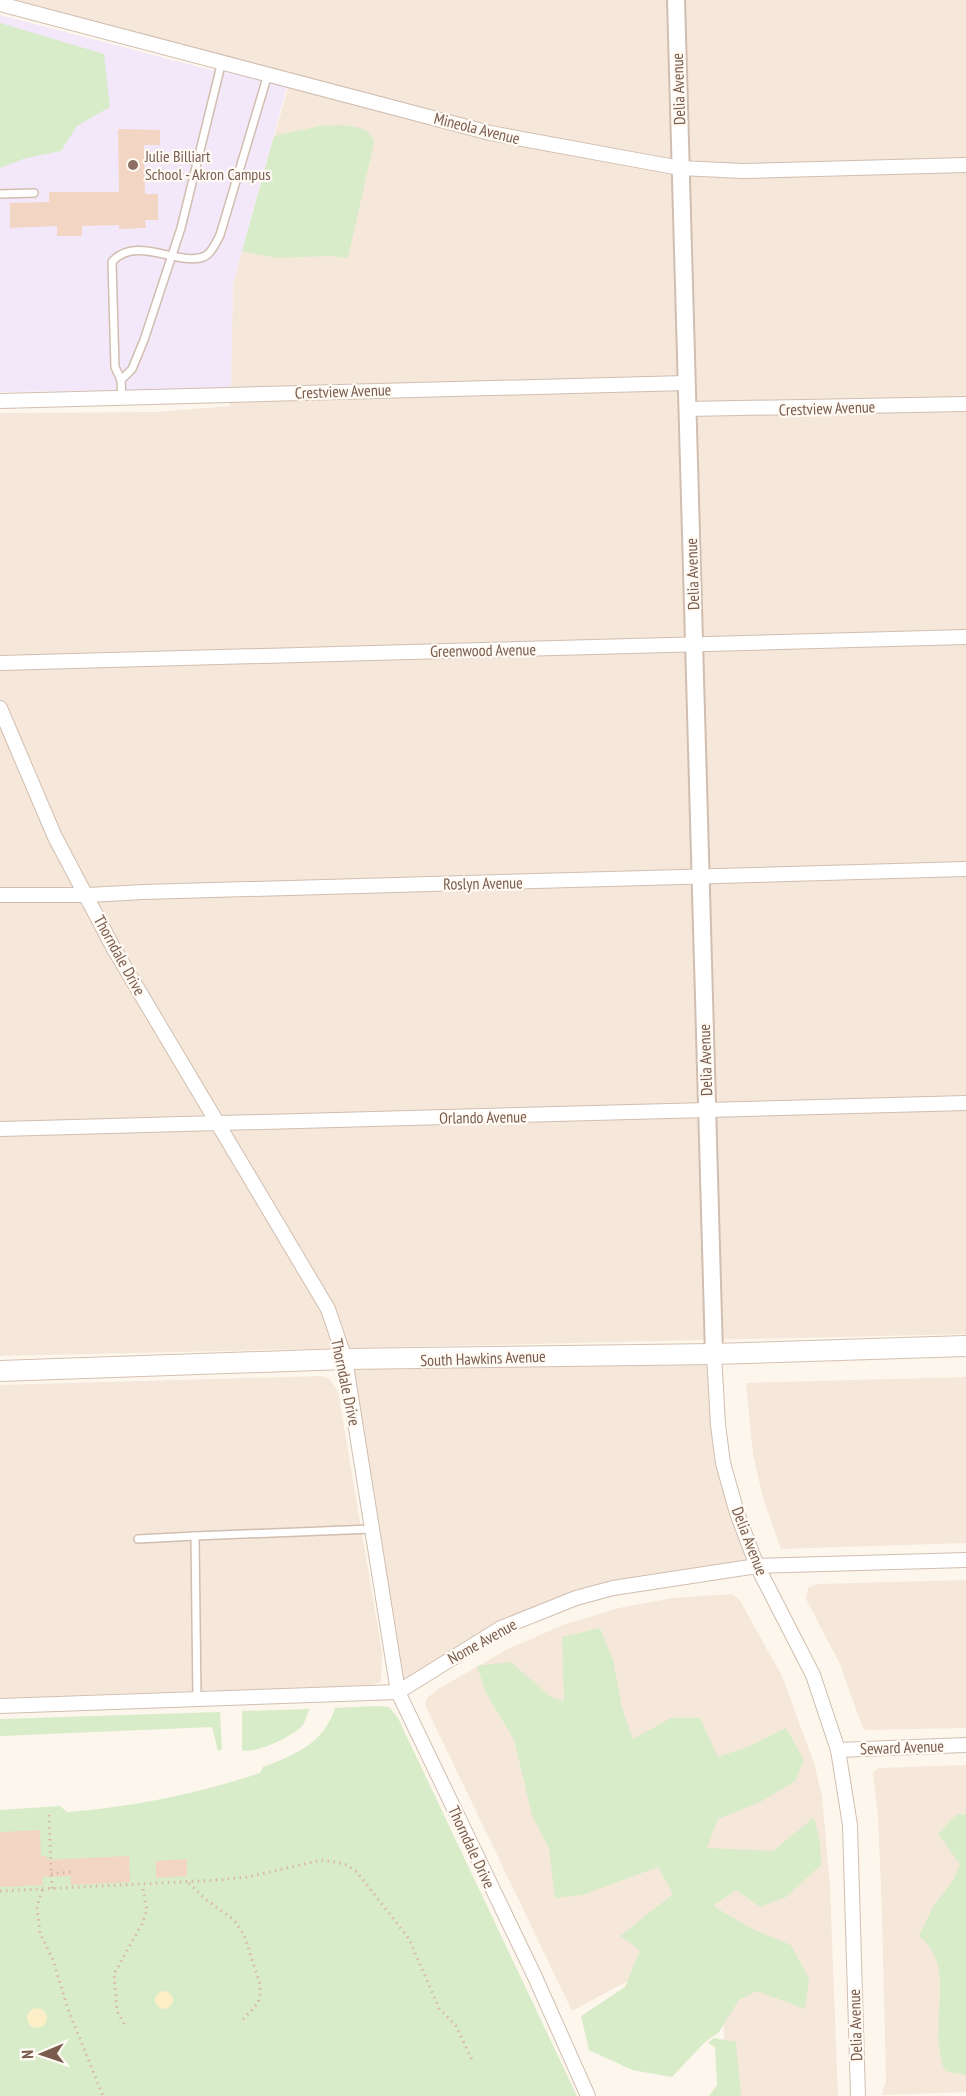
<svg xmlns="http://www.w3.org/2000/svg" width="966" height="2096" font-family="'PT Sans Narrow',sans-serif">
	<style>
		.residential { fill: #f5e8da }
		.education { fill: #f3e8fa }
		.green { fill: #d8ecc9 }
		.sand { fill: #fcefc7 }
		.building { fill: #f3d5c3 }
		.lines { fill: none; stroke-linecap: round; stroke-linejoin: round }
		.service-casing { stroke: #d1beb0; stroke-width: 10 }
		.minor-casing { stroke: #d1beb0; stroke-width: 16 }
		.tertiary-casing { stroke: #d1beb0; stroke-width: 20 }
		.secondary-casing { stroke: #d6c0b0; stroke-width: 22 }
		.path { stroke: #d9b8a5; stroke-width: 3; stroke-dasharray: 1.5 4.5; stroke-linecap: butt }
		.service { stroke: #fff; stroke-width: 7 }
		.minor { stroke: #fff; stroke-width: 14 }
		.tertiary { stroke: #fff; stroke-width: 16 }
		.secondary { stroke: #fff; stroke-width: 20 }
		.education-dot { fill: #8d6e63; stroke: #fffaf3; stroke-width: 2 }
		.labels { text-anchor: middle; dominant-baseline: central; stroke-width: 4.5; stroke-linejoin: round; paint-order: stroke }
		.street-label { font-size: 16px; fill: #7a5c4d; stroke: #fffaf3 }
		.education-label { font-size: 16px; fill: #785e54; stroke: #fffaf3; text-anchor: start }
	</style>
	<rect width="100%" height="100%" fill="#fdf6ec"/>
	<g class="residential">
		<path d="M0 0H966V1334L0 1356V413L157 412 230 406 233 284 290 80Z"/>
		<path d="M714 1354 718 1425 757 1566 701 1575 538 1612 398 1692 345 1359Z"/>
		<path d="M321 1376 329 1379 338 1391 382 1652 381 1682 372 1685 0 1698V1385Z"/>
		<path d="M966 1377V1543L781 1549 763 1498 753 1454 746 1383Z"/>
		<path d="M966 1580V1728L866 1730 862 1726 840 1664 806 1599 808 1588 817 1584Z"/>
		<path d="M732 1594 739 1599 782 1676 814 1763 822 1796 830 1886 838 2096H727L722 1995 701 1941 572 2011 425 1705 427 1698 440 1688 506 1650 563 1625 619 1608 672 1598Z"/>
		<path d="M966 1765V2092L882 2095 886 2080 882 1915 878 1816 873 1773 879 1768Z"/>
	</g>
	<path class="education" d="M0 15 207 69 288 83 233 284 231 389 0 392Z"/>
	<g class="green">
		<path d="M0 23 104 54 110 107 77 126 61 151 23 159 0 168Z"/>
		<path d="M340 125C354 127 370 126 374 142L348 258 329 256 276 258 242 251 274 136 320 126Z"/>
		<path d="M600 1628 613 1660 622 1708 633 1739 671 1718H700L718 1757 750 1746 786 1728 804 1760 795 1781 762 1801 718 1819 707 1848 773 1851 814 1817 820 1842 821 1865 786 1897 760 1907 736 1890 713 1906 754 1930 791 1945 809 1979 805 2009 757 1991 739 2000 719 2032 705 2042 672 2077 632 2070 589 2050 581 2016 625 1987 640 1950 620 1936 673 1894 658 1867 582 1895 555 1898 549 1848 532 1815 514 1740 485 1691 477 1666 511 1662 551 1697 564 1701 562 1637Z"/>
		<path d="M376 1706 389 1707 398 1718 577 2096H0V1810L60 1806 67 1812C134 1807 196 1794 260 1773L263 1767C295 1755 324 1743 335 1708Z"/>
		<path d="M310 1709C307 1714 306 1721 302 1726 293 1736 254 1755 242 1750V1711Z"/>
		<path d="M220 1712 222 1749 218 1751 212 1727 0 1736V1719Z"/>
		<path d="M966 1814V2075L945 2071C925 2025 960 1968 919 1936L933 1907 954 1879 960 1864 938 1834 956 1815Z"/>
		<path d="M714 2038 736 2042 741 2096H709L717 2085 715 2047 708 2043Z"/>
	</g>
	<g class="sand">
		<circle cx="164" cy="2000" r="9"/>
		<circle cx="37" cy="2018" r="10"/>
	</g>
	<g class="building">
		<path d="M118 129 160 130V145H144L145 194H158V220H145L146 228 119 229V225L82 226V236H57V226L10 228V203L49 202V192H119Z"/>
		<path d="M40 1830 41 1856H47V1860L129 1856 130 1882 71 1885V1876L42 1877 43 1885 0 1887V1832Z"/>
		<path d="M187 1859V1876L156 1878V1861Z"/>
	</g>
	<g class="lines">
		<g class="service-casing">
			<g id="service">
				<path d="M0 194 34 193"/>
				<path d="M121 380 132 369 144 340 181 228 222 61"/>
				<path d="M122 398 121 380 115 367 112 262C136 233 184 270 207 255 213 250 217 241 220 235L268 74"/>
				<path d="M138 1539 195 1536"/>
				<path d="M197 1700 195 1536 372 1529"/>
			</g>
		</g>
		<g class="minor-casing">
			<g id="minor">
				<path d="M0 4 490 133 680 168 743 171 966 165"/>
				<path d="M0 401 686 383"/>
				<path d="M687 409 966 404"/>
				<path d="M0 663 966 637"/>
				<path d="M0 708 55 837 114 949 328 1309 345 1359 398 1692 535 1977 588 2096"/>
				<path d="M0 895H88L143 892 966 869"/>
				<path d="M0 1129 966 1103"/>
				<path d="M714 1354 718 1425 723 1463 737 1513 757 1566 813 1675 838 1750 850 1825 858 2096"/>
				<path d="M0 1706 398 1692 501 1628 576 1598 613 1588 757 1566 966 1560"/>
				<path d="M838 1750 966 1745"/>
			</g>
		</g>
		<g class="tertiary-casing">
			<path id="tertiary" d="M676 0 714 1354"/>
		</g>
		<g class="secondary-casing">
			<path id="secondary" d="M0 1371 345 1359 714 1354 966 1346"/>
		</g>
		<g class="path">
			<path d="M49 1815 52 1889"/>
			<path d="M51 1874 71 1872"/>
			<path d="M189 1883 205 1899 234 1920 244 1935 260 1984V1994L258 2003 240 2023"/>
			<path d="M42 1890 37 1907 40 1933 53 1960 68 2009 103 2096"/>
			<path d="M0 1891 219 1880 248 1877 321 1860 345 1864 357 1872 409 1939 439 2008 456 2026 473 2062"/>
			<path d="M124 2024 117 2011 114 1974 142 1924 147 1910 142 1885"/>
		</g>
		<use href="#service" class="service"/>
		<use href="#minor" class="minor"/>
		<use href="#tertiary" class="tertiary"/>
		<use href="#secondary" class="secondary"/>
	</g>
	<circle class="education-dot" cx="133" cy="165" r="6"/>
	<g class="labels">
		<g class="street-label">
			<text transform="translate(678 89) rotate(-92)">Delia Avenue</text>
			<text transform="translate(477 128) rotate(14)">Mineola Avenue</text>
			<text transform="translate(343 391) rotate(-2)">Crestview Avenue</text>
			<text transform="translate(827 408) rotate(-2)">Crestview Avenue</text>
			<text transform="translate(692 574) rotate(-92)">Delia Avenue</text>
			<text transform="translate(483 650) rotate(-1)">Greenwood Avenue</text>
			<text transform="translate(483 883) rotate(-1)">Roslyn Avenue</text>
			<text transform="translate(120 955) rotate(61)">Thorndale Drive</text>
			<text transform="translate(705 1060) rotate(-92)">Delia Avenue</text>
			<text transform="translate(483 1117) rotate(-1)">Orlando Avenue</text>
			<text transform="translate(483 1358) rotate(-2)">South Hawkins Avenue</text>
			<text transform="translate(346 1382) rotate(78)">Thorndale Drive</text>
			<text transform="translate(750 1541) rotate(69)">Delia Avenue</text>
			<text transform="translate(482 1641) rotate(-29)">Nome Avenue</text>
			<text transform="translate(902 1747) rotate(-2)">Seward Avenue</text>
			<text transform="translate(472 1847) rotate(65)">Thorndale Drive</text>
			<text transform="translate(855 2025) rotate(-92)">Delia Avenue</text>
		</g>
		<g class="education-label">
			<text x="145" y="156">Julie Billiart<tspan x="145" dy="18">School - Akron Campus</tspan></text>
		</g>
	</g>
	<g transform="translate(42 2054) rotate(268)" stroke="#fffaf3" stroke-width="4.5" paint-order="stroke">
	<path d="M0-4.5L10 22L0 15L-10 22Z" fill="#7a5c4d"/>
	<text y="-9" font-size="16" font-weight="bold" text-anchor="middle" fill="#7a5c4d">N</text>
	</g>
</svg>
